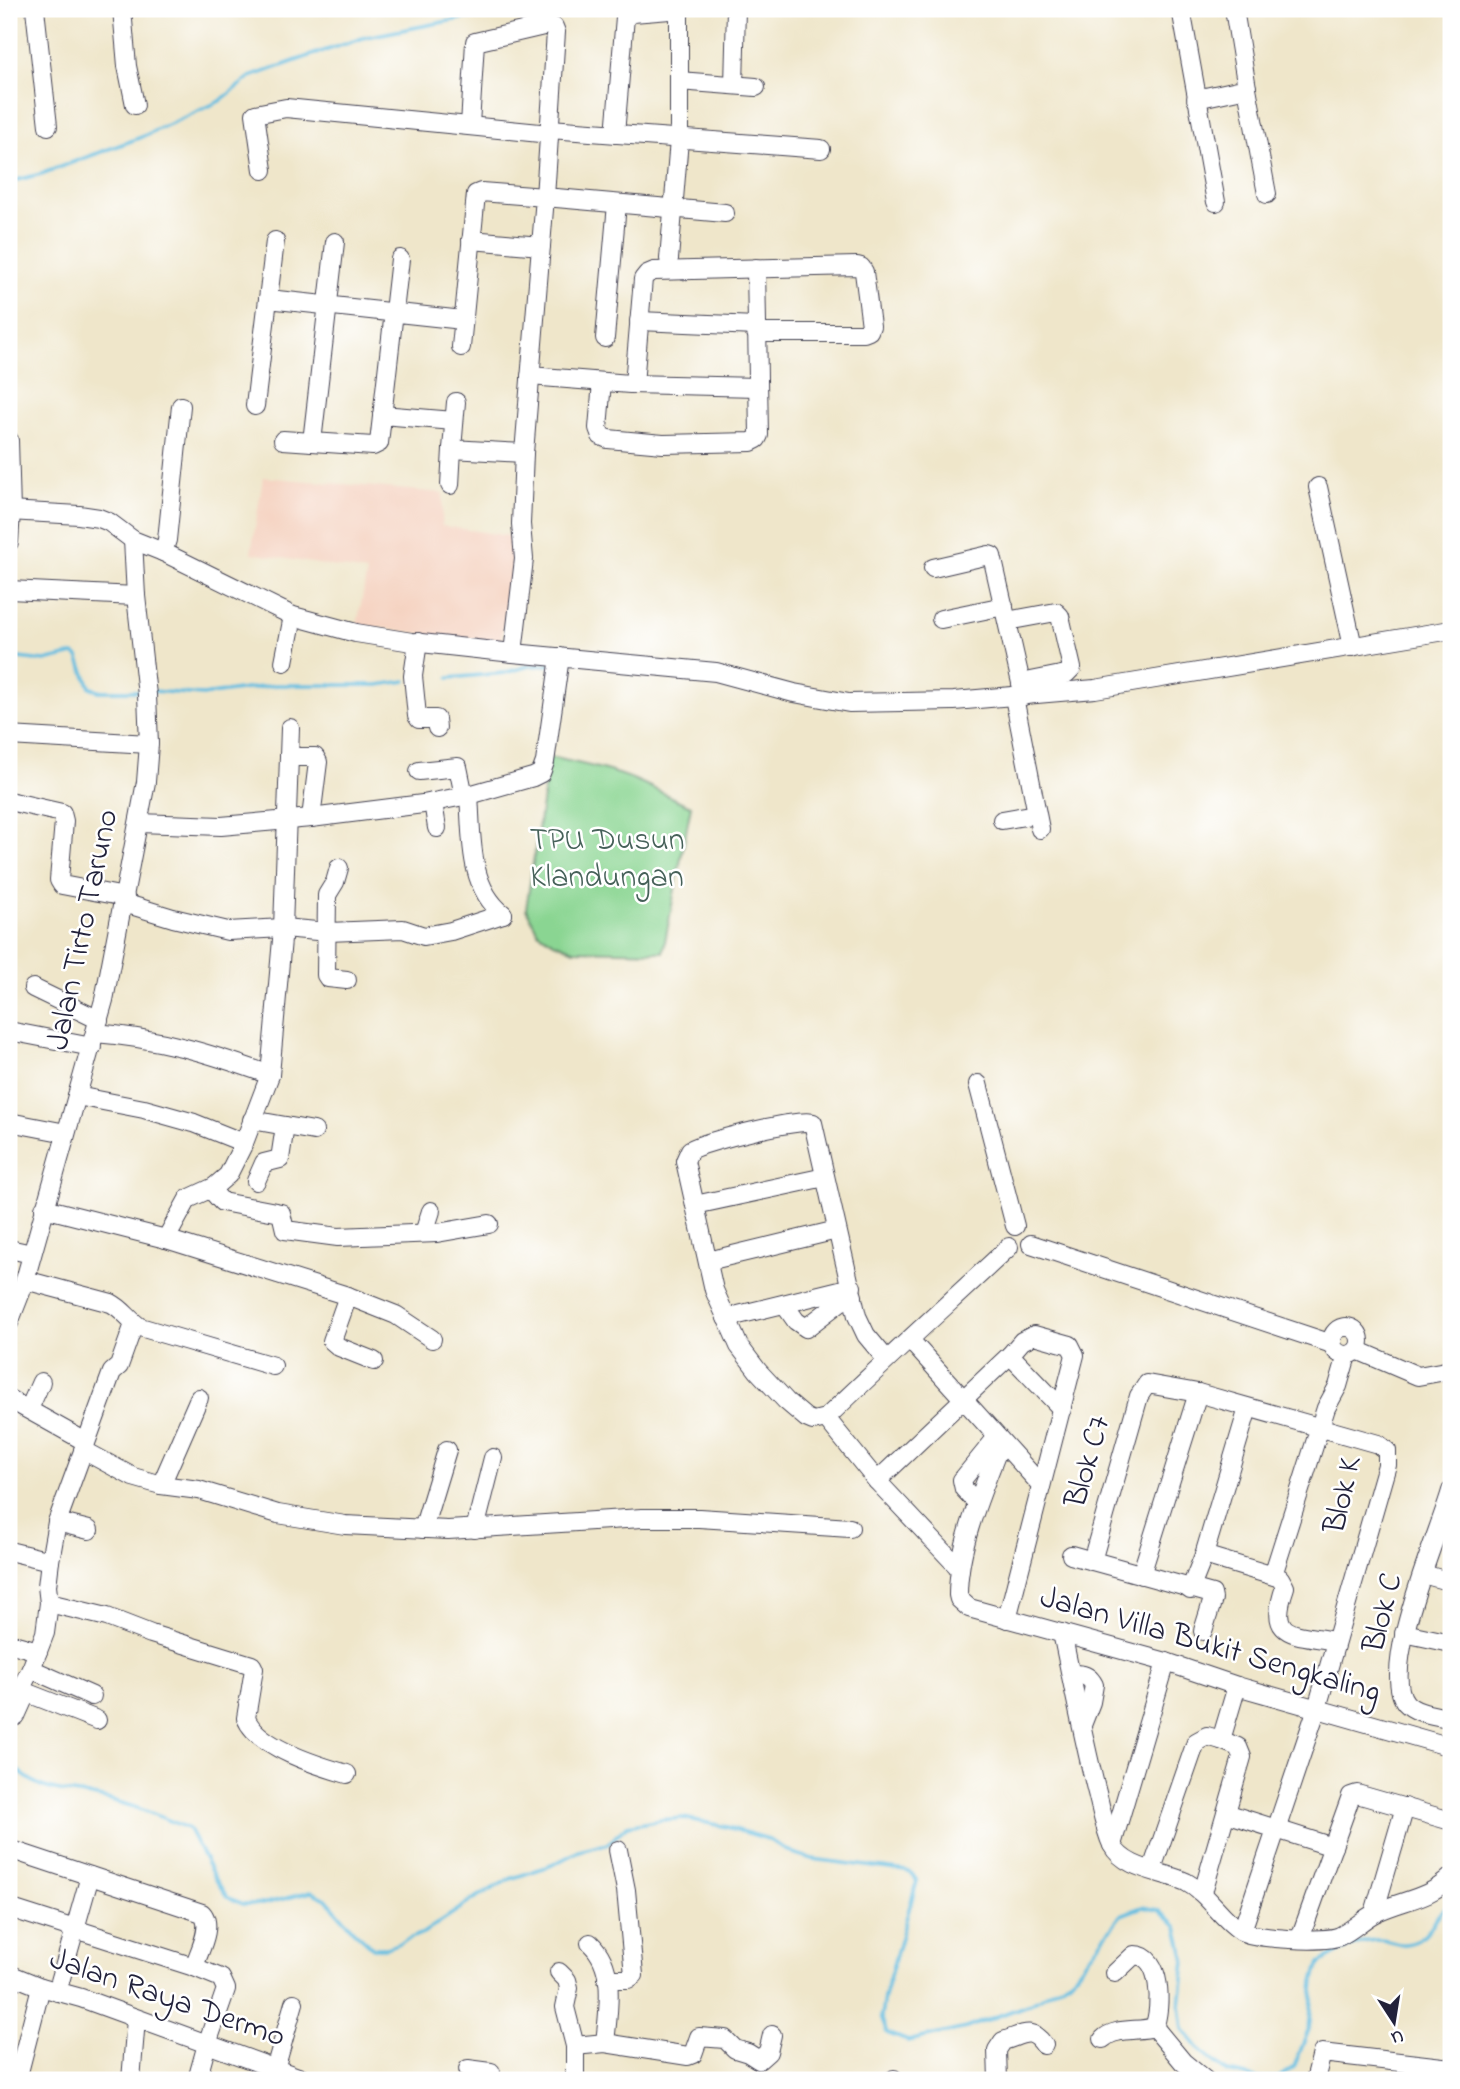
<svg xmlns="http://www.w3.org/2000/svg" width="1460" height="2089" font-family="'Indie Flower',sans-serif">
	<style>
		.built { fill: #f5d3c1 }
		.green { fill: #8ad592; stroke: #567c66; stroke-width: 2 }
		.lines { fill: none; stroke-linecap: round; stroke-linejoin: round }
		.stream { stroke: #64bee1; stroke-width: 3.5 }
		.minor-casing { stroke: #413f50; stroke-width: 20 }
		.minor { stroke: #fff; stroke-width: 18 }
		.labels { text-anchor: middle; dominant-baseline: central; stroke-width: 5; stroke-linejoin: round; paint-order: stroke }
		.park-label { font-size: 32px; fill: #466159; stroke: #fff }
		.street-label { font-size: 32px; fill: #22223b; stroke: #fff }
	</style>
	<rect width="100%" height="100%" fill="#fff"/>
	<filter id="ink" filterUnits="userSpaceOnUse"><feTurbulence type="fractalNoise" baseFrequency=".0143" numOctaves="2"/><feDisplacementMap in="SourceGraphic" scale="14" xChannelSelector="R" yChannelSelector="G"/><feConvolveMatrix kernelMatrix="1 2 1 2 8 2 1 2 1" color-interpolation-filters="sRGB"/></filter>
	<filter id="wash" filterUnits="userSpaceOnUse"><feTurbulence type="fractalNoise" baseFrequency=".00686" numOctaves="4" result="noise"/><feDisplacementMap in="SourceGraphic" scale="28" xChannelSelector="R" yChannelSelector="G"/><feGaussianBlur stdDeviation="1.57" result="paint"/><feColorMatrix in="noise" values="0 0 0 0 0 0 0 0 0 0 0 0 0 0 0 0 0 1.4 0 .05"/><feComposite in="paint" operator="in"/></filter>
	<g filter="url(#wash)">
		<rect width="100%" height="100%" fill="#efe6ca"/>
		<path class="built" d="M263 477 443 493 442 526 516 537 501 641 492 643 357 625 367 572 251 553Z"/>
		<path class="green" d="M549 757C577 763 604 768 630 778 651 786 670 798 691 806L663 952 574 950 554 942 538 932 526 909Z"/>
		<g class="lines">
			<g class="stream">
				<path d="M9 182 41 174 139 138 220 101 250 77 312 55 366 37 511 9"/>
				<path d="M9 657 45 661 74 654 78 657 90 687 98 691H141"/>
				<path d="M449 678 504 673 529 666 550 665"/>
				<path d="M152 691 203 695 276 685H378L406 681"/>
				<path d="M9 1762C42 1796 59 1789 102 1798 131 1804 162 1817 189 1829L213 1875 227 1897 243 1904H263L311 1892 326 1899 354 1931 373 1948H387L423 1933 477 1897 510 1879 552 1865 579 1851 607 1844 627 1826 661 1820 683 1818 727 1827 765 1838 793 1853 812 1859 906 1871 912 1874 917 1881 884 1997 881 2017 887 2033 908 2041 966 2028 1030 2004 1072 1979 1121 1915 1142 1907 1159 1910 1177 1927 1185 1960 1180 2005 1183 2029 1201 2051 1227 2072 1260 2079 1278 2078 1294 2067 1309 2029 1314 1981 1320 1963C1337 1953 1356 1941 1376 1940 1394 1939 1397 1950 1418 1940 1434 1932 1434 1911 1451 1905"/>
			</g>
		</g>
	</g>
	<g filter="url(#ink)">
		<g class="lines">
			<g class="minor-casing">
				<g id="minor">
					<path d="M35 9 48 126"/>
					<path d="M122 9 127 66 135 105"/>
					<path d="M1181 9 1216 202"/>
					<path d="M679 81 756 87"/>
					<path d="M734 85 736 9"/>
					<path d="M1247 88 1267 194"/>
					<path d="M1196 99 1247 88 1234 9"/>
					<path d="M470 125 475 42 548 25 554 27 556 32 545 197 725 213"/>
					<path d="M550 129 821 149"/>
					<path d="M615 134 625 17 633 13 682 9"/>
					<path d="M263 170 255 114 286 108 550 134"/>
					<path d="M471 240 541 246"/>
					<path d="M335 242 312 442 373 446 379 443 400 259"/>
					<path d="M669 259 679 140V10"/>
					<path d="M268 299 275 241"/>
					<path d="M639 321 756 326"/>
					<path d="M605 338 617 204"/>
					<path d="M461 347 476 194 481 192 545 197 524 453 521 524 524 559 513 653"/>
					<path d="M530 376 630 384 758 387"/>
					<path d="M602 382 598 428 601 436 608 439 663 444 751 442 757 439 759 435 756 268"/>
					<path d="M634 384 643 279 647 274 654 271 857 266 861 267 864 272 871 326 869 331 864 333H756"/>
					<path d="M456 402 452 449 524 453"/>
					<path d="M255 406 268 299 463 320"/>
					<path d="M382 415 454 421"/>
					<path d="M9 440 11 512 9 542"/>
					<path d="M283 440 312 442"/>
					<path d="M450 485 452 449"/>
					<path d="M1318 487 1353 647"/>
					<path d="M9 511 79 515 99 518 109 522 133 540 163 552 293 616 356 633 412 642 513 653 716 672 794 693 849 703 954 701 1095 689 1451 630"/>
					<path d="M163 552 167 540 181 406"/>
					<path d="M933 568 989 555 992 556 1024 696"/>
					<path d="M9 590 136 596"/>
					<path d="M941 619 1004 606"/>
					<path d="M1007 621 1056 612 1060 616 1072 668 1066 674 1021 683"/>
					<path d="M418 642 413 676 417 716 419 719H436L437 728"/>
					<path d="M284 662 293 616"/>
					<path d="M1014 697 1040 829"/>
					<path d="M9 736 149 744"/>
					<path d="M289 757H315L318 762 311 818"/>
					<path d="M419 771 458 767 464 796"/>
					<path d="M469 795C472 836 468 886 503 914"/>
					<path d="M9 801 62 813 64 821 59 880 62 885 125 897"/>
					<path d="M433 802 437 828"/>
					<path d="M1002 820 1037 814"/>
					<path d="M139 823 221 826 311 818 423 804 469 795 533 777 541 773 545 762 560 657"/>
					<path d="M339 868 335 882 327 895 326 975 328 978 347 980"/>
					<path d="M124 903 173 918 228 931 283 928 328 932 403 929 424 936 451 931 503 914"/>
					<path d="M33 988 99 1020"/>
					<path d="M9 1031 92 1047"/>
					<path d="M95 1033C160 1038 209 1053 270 1075"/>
					<path d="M978 1084 1015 1226"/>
					<path d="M77 1096 144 1109 194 1123 244 1143"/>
					<path d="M252 1120 314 1131"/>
					<path d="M9 1122 66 1133"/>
					<path d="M256 1181 264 1163 280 1159 285 1126"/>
					<path d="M214 1187V1193L222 1202 281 1213 285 1230 338 1237 437 1233 489 1224"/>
					<path d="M695 1205 825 1177"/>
					<path d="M44 1208 166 1239 348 1296 396 1315 432 1339"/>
					<path d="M424 1233 431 1211"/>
					<path d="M166 1239 188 1199 214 1187 228 1175 244 1143 270 1075 283 928 290 728"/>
					<path d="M1031 1244 1332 1344"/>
					<path d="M9 1249 32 1254"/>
					<path d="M708 1261 837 1230"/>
					<path d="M25 1280 111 1303C123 1309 129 1320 140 1327L273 1366"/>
					<path d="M348 1296 332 1341 339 1347 374 1361"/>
					<path d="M784 1304 796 1321 806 1328 840 1302 853 1296"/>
					<path d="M726 1318 852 1287"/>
					<path d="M9 1323 23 1287 104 1000 146 782 149 744 147 695 136 596 133 540"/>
					<circle cx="1346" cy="1341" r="14"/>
					<path d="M910 1340 1041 1485"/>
					<path d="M1357 1350 1418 1376 1451 1370"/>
					<path d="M9 1399 86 1442"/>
					<path d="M29 1409 41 1382"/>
					<path d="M826 1418 813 1421 806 1418 786 1401 758 1371 739 1346 714 1290 685 1161 690 1150C703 1142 802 1117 813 1123L857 1316 866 1335 886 1359"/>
					<path d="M1001 1442C983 1489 958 1545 958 1595L959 1599 969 1608 1166 1662 1237 1686 1451 1747"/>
					<path d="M83 1450 133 1477 161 1485 199 1490 278 1514 345 1525 448 1530 642 1518H699L850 1528"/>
					<path d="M877 1481 1010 1355 1062 1409"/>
					<path d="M161 1485 199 1398"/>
					<path d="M1451 1491C1440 1531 1378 1670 1406 1703 1416 1714 1437 1715 1451 1719"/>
					<path d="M977 1503 964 1489 962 1480 997 1437"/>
					<path d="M57 1522 89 1530"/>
					<path d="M423 1529 447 1450"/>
					<path d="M475 1529 493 1458"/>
					<path d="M9 1551 50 1561"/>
					<path d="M1071 1555 1212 1594 1213 1599 1203 1631"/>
					<path d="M1204 1555 1280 1578 1285 1587C1267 1639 1293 1633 1335 1641"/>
					<path d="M1092 1561 1139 1396 1147 1384 1198 1393 1378 1444 1387 1451V1465L1317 1708 1242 1931"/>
					<path d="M960 1569 877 1481 826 1418C886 1360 948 1304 1009 1247"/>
					<path d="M1423 1574 1451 1582"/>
					<path d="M1141 1575 1198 1393"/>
					<path d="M1273 1575 1326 1408 1338 1386 1347 1355"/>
					<path d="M1190 1590 1204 1555 1248 1408"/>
					<path d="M49 1603 107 1617 151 1634 252 1665 254 1669 246 1718C257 1747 319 1766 347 1774"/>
					<path d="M1007 1619 1075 1355 1070 1345 1034 1335 1022 1341 1010 1355"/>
					<path d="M1062 1633C1073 1685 1083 1737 1096 1789 1101 1807 1104 1828 1112 1845 1125 1870 1163 1871 1186 1882 1209 1894 1220 1918 1241 1931 1255 1939 1326 1943 1340 1936 1353 1930 1363 1919 1375 1913 1404 1899 1427 1900 1451 1877"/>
					<path d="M1404 1633 1451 1643"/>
					<path d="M9 1643 38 1651"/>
					<path d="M31 1669 92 1696"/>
					<path d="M1071 1675C1081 1673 1089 1675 1094 1685L1091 1702 1082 1725"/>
					<path d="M20 1690 97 1720"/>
					<path d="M12 1705 31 1669 45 1633 49 1603 47 1586 50 1561 57 1522 112 1372 119 1366 134 1324"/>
					<path d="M9 1719 16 1716 25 1696"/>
					<path d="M1226 1813 1333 1847"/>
					<path d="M1112 1845 1166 1662"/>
					<path d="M9 1849 202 1913C214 1926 198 1953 194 1967"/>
					<path d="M1152 1869 1196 1742 1207 1736 1221 1740"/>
					<path d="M1203 1892 1242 1757 1238 1747 1221 1740 1237 1686"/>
					<path d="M9 1908 194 1967 221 1978 226 1989 207 2044 197 2080"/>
					<path d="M1374 1913 1405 1807"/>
					<path d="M1300 1938 1351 1796 1357 1794 1451 1821"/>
					<path d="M590 1943C617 1968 608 2011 605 2043"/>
					<path d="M559 1972 567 1980 569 1988 565 2007 575 2046V2080"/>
					<path d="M1115 1973 1134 1955C1162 1954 1162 2008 1154 2027"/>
					<path d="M9 1974 41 1987 81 1998 306 2080"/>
					<path d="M607 1979H628L634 1975 626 1890 618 1850"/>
					<path d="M57 1992 90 1876"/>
					<path d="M1103 2039C1115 2027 1138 2032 1154 2027L1183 2062 1205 2080"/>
					<path d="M575 2046 605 2043 688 2056 693 2054 699 2037 725 2039 735 2049 748 2053 759 2060 768 2052 772 2035"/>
					<path d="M275 2069 294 2003"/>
					<path d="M468 2069 491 2072 490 2080"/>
					<path d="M17 2080 41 1987"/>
					<path d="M131 2080 136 2019"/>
					<path d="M893 2080 894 2079"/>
					<path d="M998 2080 997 2050 1003 2041C1023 2035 1031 2026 1044 2045"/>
					<path d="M1315 2080 1322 2053 1451 2068"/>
				</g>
			</g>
			<use href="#minor" class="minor"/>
		</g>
	</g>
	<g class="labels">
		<g class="park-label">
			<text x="607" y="841">TPU Dusun<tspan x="607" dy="37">Klandungan</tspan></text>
		</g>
		<g class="street-label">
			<text transform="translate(84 930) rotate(-78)">Jalan Tirto Taruno</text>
			<text transform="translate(1089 1462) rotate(-74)">Blok C7</text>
			<text transform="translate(1344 1495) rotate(-77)">Blok K</text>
			<text transform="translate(1384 1613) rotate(-76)">Blok C</text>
			<text transform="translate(1210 1646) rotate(16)">Jalan Villa Bukit Sengkaling</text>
			<text transform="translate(167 1999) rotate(19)">Jalan Raya Dermo</text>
		</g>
	</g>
	<rect width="1460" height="2089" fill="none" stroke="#fff" stroke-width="35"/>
	<g transform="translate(1394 2022) rotate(168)" stroke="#ffffff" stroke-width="5" paint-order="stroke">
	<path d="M0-5L12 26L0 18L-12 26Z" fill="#22223b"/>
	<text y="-10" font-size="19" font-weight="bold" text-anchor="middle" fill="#22223b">U</text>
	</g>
</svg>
